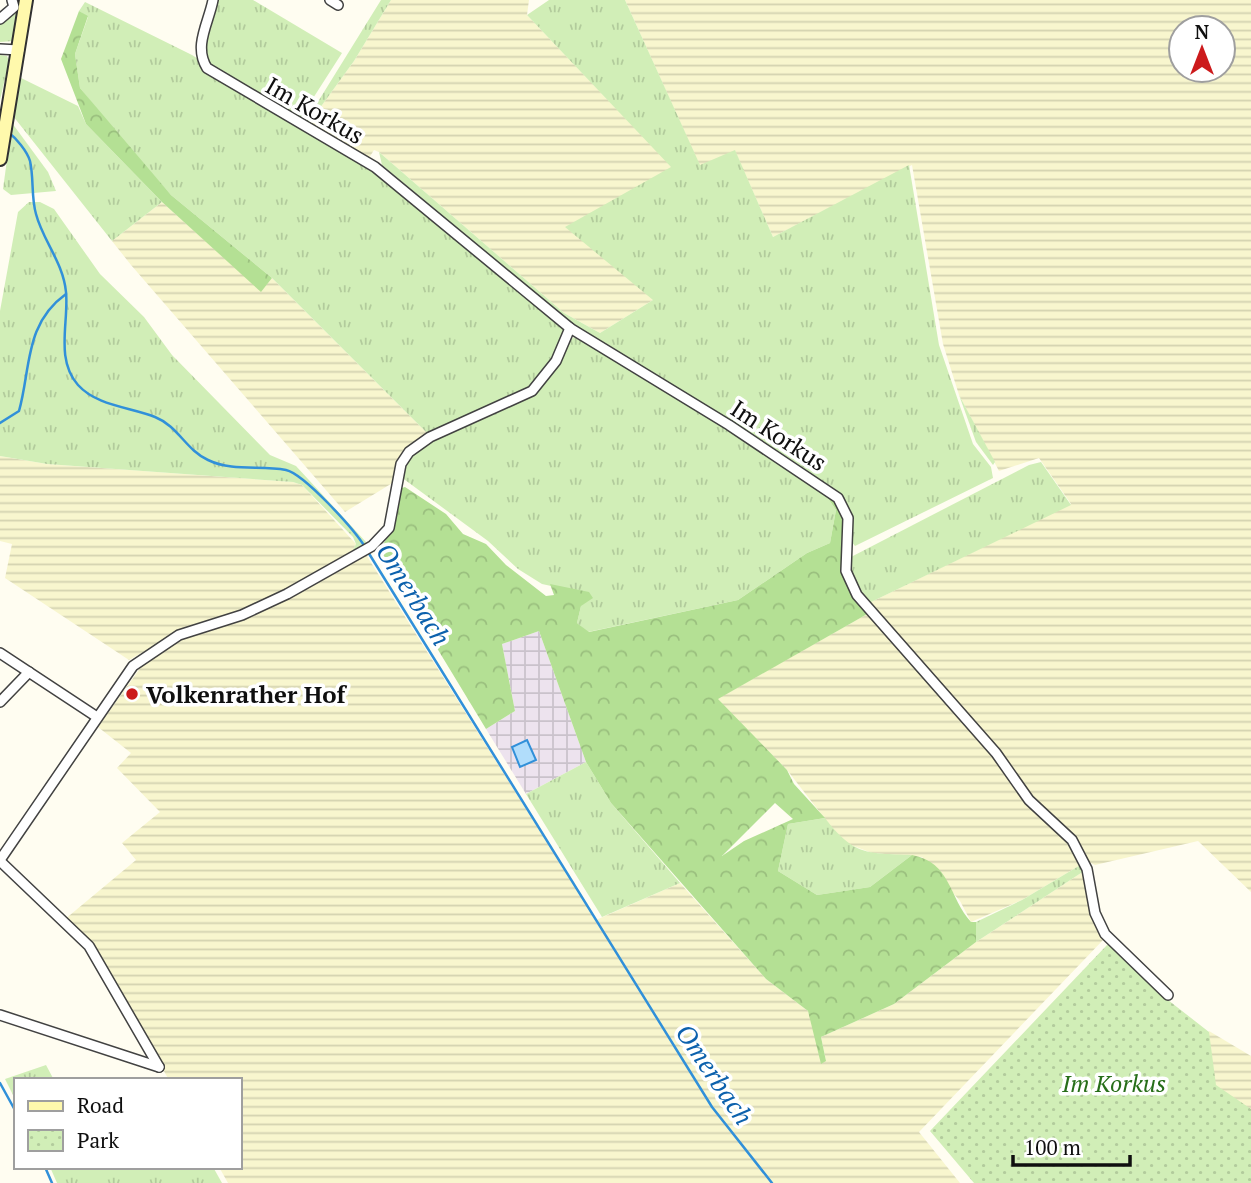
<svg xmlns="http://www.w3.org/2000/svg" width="1251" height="1183" font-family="'PT Serif',serif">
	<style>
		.industrial { fill: url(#industrial-grid) }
		.farmland { fill: url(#farmland-rules); fill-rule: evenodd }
		.grass { fill: url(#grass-tufts) }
		.forest { fill: url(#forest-crowns); fill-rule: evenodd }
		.park { fill: url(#park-dots) }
		.water { fill: #b1ddfb; stroke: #3190d9; stroke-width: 2 }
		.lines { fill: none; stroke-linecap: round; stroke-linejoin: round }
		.stream { stroke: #3190d9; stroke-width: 2.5 }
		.street-casing { stroke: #424242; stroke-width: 12 }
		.secondary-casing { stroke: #313131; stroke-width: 16 }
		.street { stroke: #fff; stroke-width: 9 }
		.secondary { stroke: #fff9ac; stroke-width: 12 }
		.poi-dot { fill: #cc1a1c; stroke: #fff; stroke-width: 2.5 }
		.labels { text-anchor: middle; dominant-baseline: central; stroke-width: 7; stroke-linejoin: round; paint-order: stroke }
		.street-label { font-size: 24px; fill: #0f0f0f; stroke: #fff }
		.poi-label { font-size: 24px; font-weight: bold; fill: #0f0f0f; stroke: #fff; text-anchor: start }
		.park-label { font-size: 24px; font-style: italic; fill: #276e19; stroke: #fff }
		.water-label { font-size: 26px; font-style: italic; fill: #0c61ad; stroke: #fff }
	</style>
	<defs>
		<pattern id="industrial-grid" width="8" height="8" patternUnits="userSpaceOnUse" patternTransform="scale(1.75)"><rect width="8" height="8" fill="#ede3ee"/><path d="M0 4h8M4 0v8" fill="none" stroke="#cac2cb"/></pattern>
		<pattern id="farmland-rules" width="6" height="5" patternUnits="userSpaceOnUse" patternTransform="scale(1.75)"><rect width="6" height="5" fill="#f8f6ce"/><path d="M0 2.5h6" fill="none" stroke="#d3d2b0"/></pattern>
		<pattern id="grass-tufts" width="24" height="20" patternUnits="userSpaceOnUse" patternTransform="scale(1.75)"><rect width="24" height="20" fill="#d1eeb7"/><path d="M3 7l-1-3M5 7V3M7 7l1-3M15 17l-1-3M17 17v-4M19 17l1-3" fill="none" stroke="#b2cb9c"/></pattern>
		<pattern id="forest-crowns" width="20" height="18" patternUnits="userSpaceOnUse" patternTransform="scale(1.75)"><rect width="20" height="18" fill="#b4e094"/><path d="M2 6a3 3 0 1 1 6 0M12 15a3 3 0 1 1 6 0" fill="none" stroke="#9abf7e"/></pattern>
		<pattern id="park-dots" width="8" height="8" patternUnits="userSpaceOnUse" patternTransform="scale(1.75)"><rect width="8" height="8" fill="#d1eeb7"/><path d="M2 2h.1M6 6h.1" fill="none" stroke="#b2cb9c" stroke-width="1.8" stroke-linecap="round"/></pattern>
	</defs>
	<rect width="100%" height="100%" fill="#fffdf1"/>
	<path class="industrial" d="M539 631 586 762 526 794 486 729 515 711 502 644Z"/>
	<g class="farmland">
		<path d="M391 0H529L527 15 672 167 653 300 600 333 564 313 379 152 374 150 369 158 309 127V123L354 61Z"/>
		<path d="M625 0H1251V892L1198 841 1095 865 1089 862 1075 839 1031 798 867 604 1071 504 1039 458 999 471 959 395 943 344 912 165 773 237 735 151 700 166ZM1181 28H1223V70H1181Z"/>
		<path d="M162 202 261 291 272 278 429 435 394 482 345 512 131 265 112 241Z"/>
		<path d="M0 456 47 464 293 482 302 485 356 544 352 552 285 591 241 612 177 633 129 660 5 578 12 544 0 541Z"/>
		<path d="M365 553 596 920 680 883 766 979 808 1011 826 1061 821 1037 894 1004 976 942 1084 871 1104 939 919 1132 960 1183H228L219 1167H240V1080H169L91 945 64 920 136 860 122 843 160 812 117 768 131 753 98 727 146 660 180 638 250 615Z"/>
		<path d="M869 613 1061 830 1082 864 1022 900 971 922 960 901 922 857 872 853 843 842 787 770 717 699Z"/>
		<path d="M1209 1031 1251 1056V1124L1187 1077Z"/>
	</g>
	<g class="grass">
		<path d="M216 0H253L342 53 301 117 292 118 213 69C195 48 209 24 216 0Z"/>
		<path d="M381 0H391L354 61 309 123V127L306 121Z"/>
		<path d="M549 0H625L700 165 735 150 773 237 909 165 939 345 973 444 991 467 993 478 855 546 851 541 853 517 841 495 572 324 382 165 379 152 564 313 600 333 653 300 565 227 671 167 527 15Z"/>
		<path d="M85 2 192 55 376 172 558 321 563 330C556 394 479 412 429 435L272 278 171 195 121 139 80 88 75 54 88 17 79 11Z"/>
		<path d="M17 8 13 41 0 42V24Z"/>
		<path d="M0 55 7 56 9 61 0 100Z"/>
		<path d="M19 77 78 106 86 124 162 202 112 241 13 116Z"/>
		<path d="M12 123 48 172 56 191 11 195 3 189Z"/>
		<path d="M29 202H40L54 209 100 274 144 317 172 355 270 455 296 466 366 542 365 546 352 552 356 544 353 537 302 485 293 482 47 464 0 456V311L18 212Z"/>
		<path d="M578 335 823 491 836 510 830 543 807 553 738 600 588 632 577 623 581 606 574 591 542 584 518 569 488 541 401 477C409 432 498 416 533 393 545 385 560 353 569 340Z"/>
		<path d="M959 395 995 462 993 465 976 442Z"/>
		<path d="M1041 462 1071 505 867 604C856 590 850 574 851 557L1029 465Z"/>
		<path d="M586 762 611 803 680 883 602 917 526 794Z"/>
		<path d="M825 818C854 856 867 853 912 855L870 887 817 895 778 871 788 824Z"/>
		<path d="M1082 864 1084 871 976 942V922L1022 900Z"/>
		<path d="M46 1065 54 1080H16V1101L5 1079Z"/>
		<path d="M50 1167H213L222 1183H57Z"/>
	</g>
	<g class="forest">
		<path d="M79 11 88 16 75 54 80 88 171 195 272 278 261 292 162 202 86 124 61 59Z"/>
		<path d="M405 487 446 514 463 534 486 544 506 565 546 596 554 595 550 584 589 592 593 598 581 606 577 623 589 632 738 600 807 553 830 543 836 510 823 491C858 518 836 536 844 570 847 584 861 600 869 613L718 699 787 770 794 784 825 818 788 824 778 871 817 895 870 887 912 855C951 862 949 898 971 922H976V942L894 1004 821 1037 826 1061 821 1064 808 1011 766 979 611 803 586 762 539 631 502 644 515 711 486 729 383 559 381 548 392 529 399 489ZM775 803 793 819 744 841 722 856Z"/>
	</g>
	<path class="park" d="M1107 945H1113L1159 993 1209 1032 1216 1085 1251 1109V1183H974L930 1131Z"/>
	<path class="water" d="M527 740 536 760 520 767 512 747Z"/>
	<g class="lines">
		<g class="stream">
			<path d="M8 132C16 138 27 151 30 161 34 178 31 197 36 214 43 241 63 262 66 292 69 322 55 359 78 385 97 406 130 407 155 417 178 426 186 450 208 460 233 472 260 465 286 470 304 474 354 529 365 547"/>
			<path d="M0 423 19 411C31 369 24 324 66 294"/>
			<path d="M368 552 712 1107 772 1183"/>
			<path d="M0 1083 16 1112"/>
			<path d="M45 1167 52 1183"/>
		</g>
		<g class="street-casing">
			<g id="street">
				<path d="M213 0C209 22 193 46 207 68L375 167 570 328 729 425 838 498 848 518 846 571 857 595 996 753 1029 800 1072 840 1087 869 1095 913 1105 934 1168 995"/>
				<path d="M330 0 338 5"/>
				<path d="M0 19 14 7 12 0"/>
				<path d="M0 49 19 50"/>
				<path d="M0 653 97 717"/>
				<path d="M0 702 29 672"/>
				<path d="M0 860 133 666 179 635 242 615 287 594 372 546 389 528 401 464 409 452 430 437 532 391 556 361 570 328"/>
				<path d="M0 861 89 946 159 1067"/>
				<path d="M0 1015 159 1067"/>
			</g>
		</g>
		<g class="secondary-casing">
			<path id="secondary" d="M0 159 26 0"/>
		</g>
		<use href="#street" class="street"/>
		<use href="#secondary" class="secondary"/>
	</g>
	<circle class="poi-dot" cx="132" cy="694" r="7"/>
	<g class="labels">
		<g class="street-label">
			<text transform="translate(315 110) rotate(30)">Im Korkus</text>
			<text transform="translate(779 435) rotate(33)">Im Korkus</text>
		</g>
		<g class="poi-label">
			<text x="146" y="694">Volkenrather Hof</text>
		</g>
		<g class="park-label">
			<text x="1114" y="1083">Im Korkus</text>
		</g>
		<g class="water-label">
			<text transform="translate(414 594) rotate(58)">Omerbach</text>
			<text transform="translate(715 1074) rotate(56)">Omerbach</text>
		</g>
	</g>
	<rect x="14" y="1078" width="228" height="91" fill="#ffffff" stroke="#9f9f9f" stroke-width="2"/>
	<rect x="28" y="1101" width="35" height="10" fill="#fff9ac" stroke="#9f9f9f" stroke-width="2"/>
	<text x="77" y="1113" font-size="21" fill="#0f0f0f">Road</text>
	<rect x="28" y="1130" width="35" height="21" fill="url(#park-dots)" stroke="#9f9f9f" stroke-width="2"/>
	<text x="77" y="1148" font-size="21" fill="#0f0f0f">Park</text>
	<g transform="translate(1202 49)"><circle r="33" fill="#ffffff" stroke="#9f9f9f" stroke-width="2"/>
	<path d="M0-5L12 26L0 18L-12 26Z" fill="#cc1a1c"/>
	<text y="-10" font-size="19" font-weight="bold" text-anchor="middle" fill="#0f0f0f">N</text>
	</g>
	<path d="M1013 1155v10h117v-10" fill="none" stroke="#0f0f0f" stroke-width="3.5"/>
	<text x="1024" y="1155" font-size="21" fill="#0f0f0f" stroke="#ffffff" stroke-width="5" paint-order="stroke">100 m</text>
</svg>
